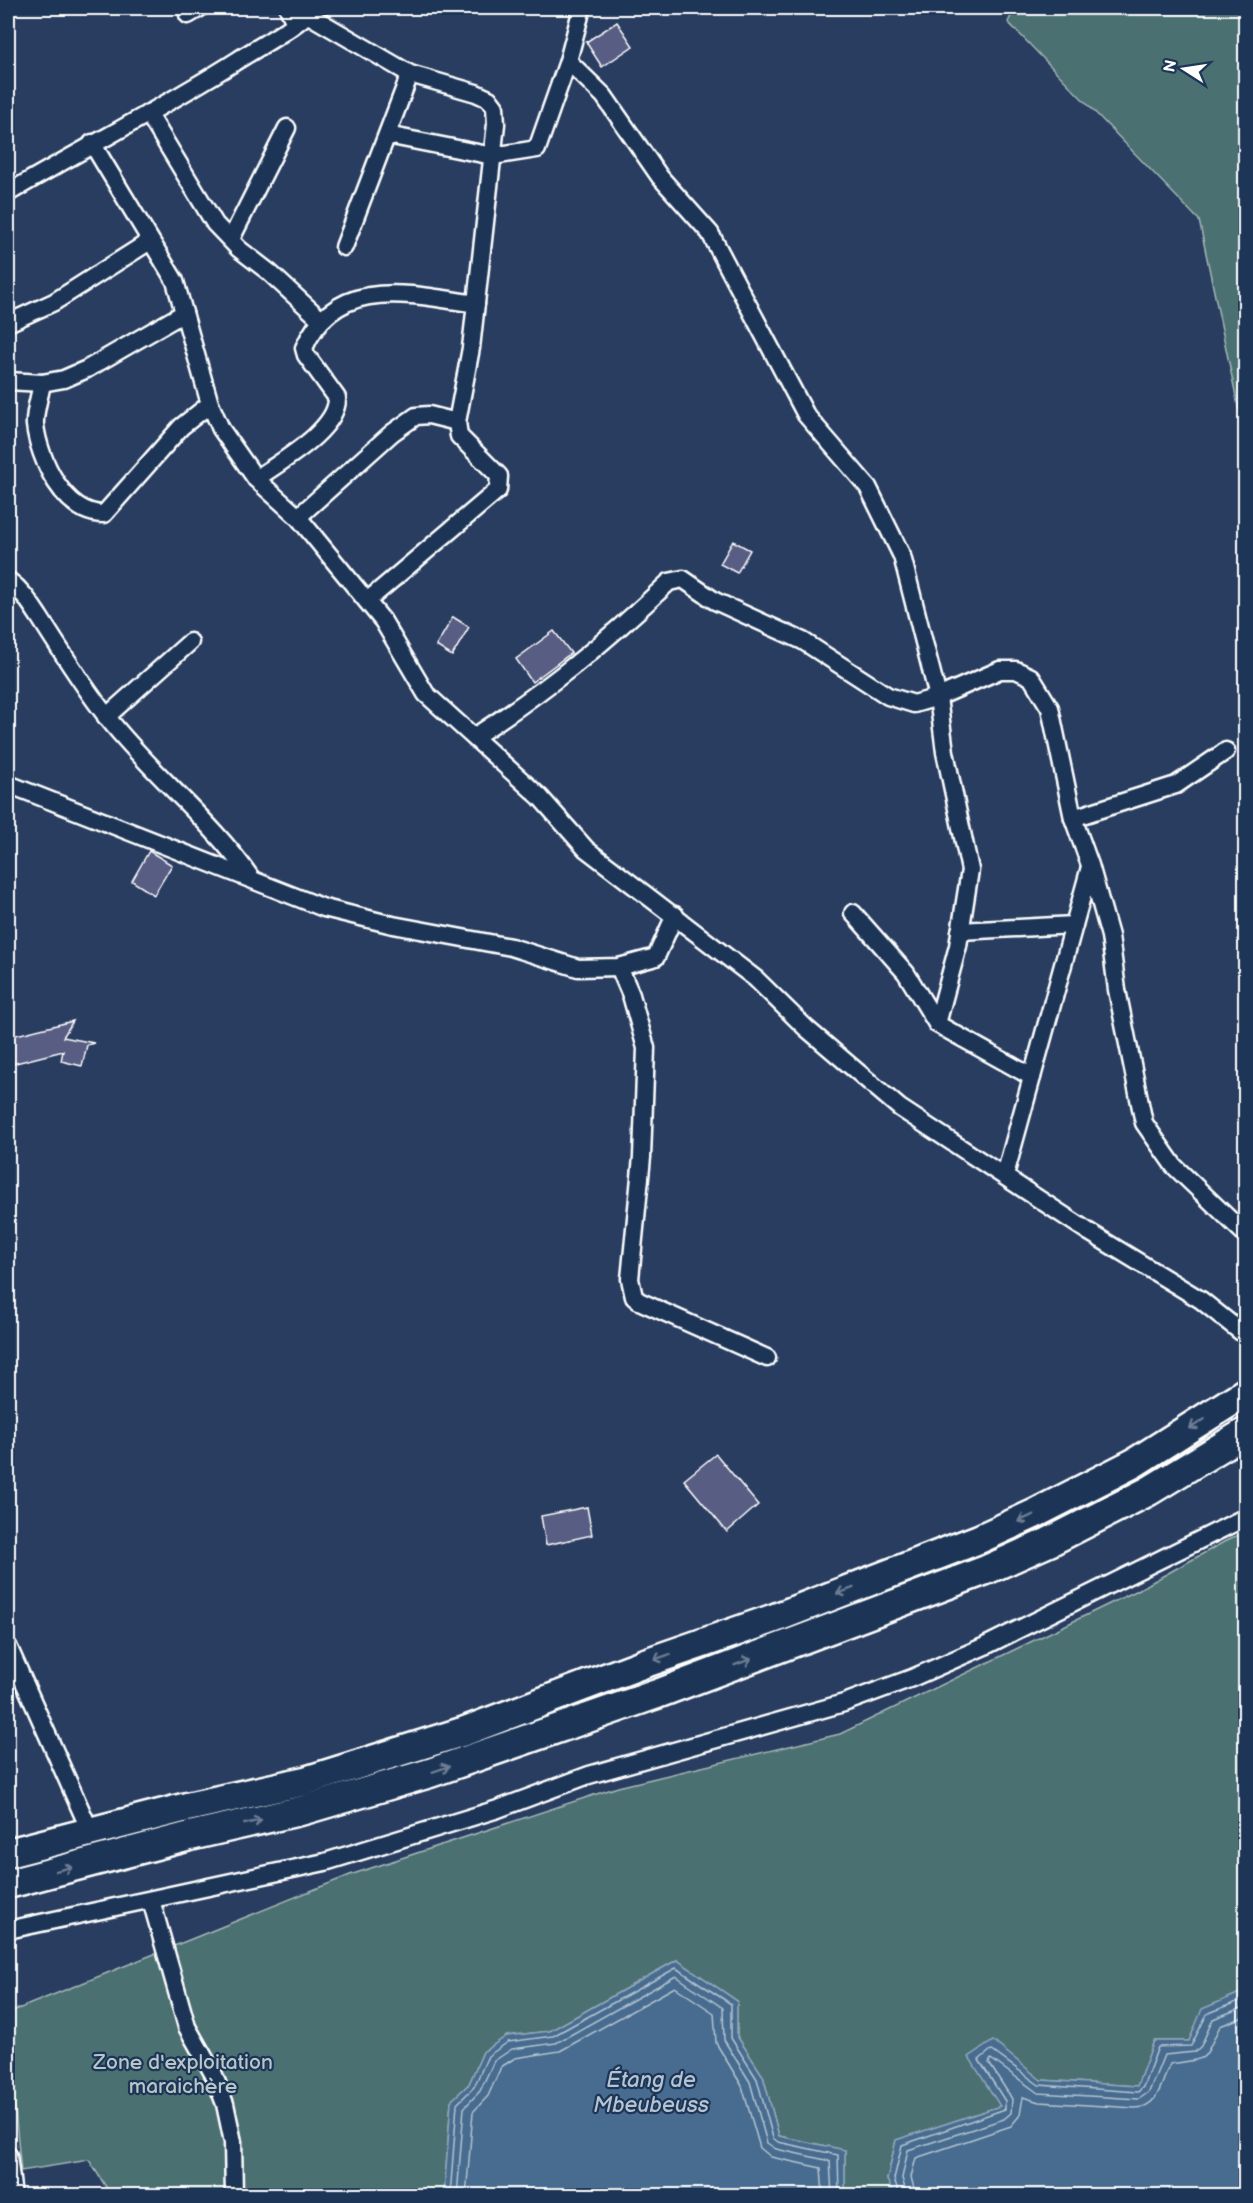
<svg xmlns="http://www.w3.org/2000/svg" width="1253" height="2203" font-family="'Balsamiq Sans',sans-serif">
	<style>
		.green { fill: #4c7072; stroke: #a6b8b8; stroke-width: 1.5 }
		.water { fill: #476c8f; stroke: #91a7bc; stroke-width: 1.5 }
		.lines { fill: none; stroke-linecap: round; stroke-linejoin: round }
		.shore { stroke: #b5c4d2; stroke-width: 1.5 }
		.building { fill: #585d83; stroke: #fff; stroke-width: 1.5 }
		.minor-casing { stroke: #fff; stroke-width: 21 }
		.trunk-casing { stroke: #fff; stroke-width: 33 }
		.minor { stroke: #1d3557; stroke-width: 16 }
		.trunk { stroke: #1d3557; stroke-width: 28 }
		.oneway { stroke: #6c7c92 }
		.labels { text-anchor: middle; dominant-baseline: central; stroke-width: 4.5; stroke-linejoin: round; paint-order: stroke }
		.park-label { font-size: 21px; fill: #b7c6c7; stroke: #1d3557 }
		.water-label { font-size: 22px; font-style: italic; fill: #b5c4d2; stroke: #1d3557 }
	</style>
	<rect width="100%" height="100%" fill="#293d60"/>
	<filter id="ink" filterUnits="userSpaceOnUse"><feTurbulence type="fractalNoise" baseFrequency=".0167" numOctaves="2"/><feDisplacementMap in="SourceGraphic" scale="12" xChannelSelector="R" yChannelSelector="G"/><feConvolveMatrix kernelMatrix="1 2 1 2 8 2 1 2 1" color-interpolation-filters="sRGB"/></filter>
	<g filter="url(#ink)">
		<g class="green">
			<path d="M1015 8H1245V439L1199 220 1008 22Z"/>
			<path d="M1245 1533V1991L1203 2009 1189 2041H1154L1137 2086 1041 2080 1001 2106 896 2140 887 2180 895 2195H845V2150L779 2136 763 2076 737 2036V2001L677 1960 550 2031 507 2036 483 2052 469 2084 451 2101 444 2195H402L394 2192 392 2196 111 2195 89 2160 21 2171 8 2039V2013L350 1875 618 1787 840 1734 1136 1591 1231 1538Z"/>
		</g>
		<g class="water">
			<path d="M677 1960 737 2001V2036L763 2076 779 2136 845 2150V2195H444L451 2101 469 2084 483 2052 507 2036 550 2031Z"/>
			<path d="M1245 1991V2195H895L887 2180 896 2140 1000 2106 969 2057 993 2041 1041 2080 1137 2086 1154 2041H1189L1202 2009Z"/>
		</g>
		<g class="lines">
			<g class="shore">
				<path d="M450 2196 457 2104 474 2087 488 2056 508 2042 553 2036 676 1968 731 2004V2038L757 2079 773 2138 778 2142 838 2155 839 2196"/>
				<path d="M457 2196 464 2108 480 2091 494 2061 512 2049 556 2043 676 1976 723 2008 724 2040 750 2082 767 2143 776 2149 830 2161 832 2196"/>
				<path d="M466 2196 473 2112 488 2096 501 2067 515 2058 560 2051 675 1987 714 2013 716 2043 742 2086 760 2148 771 2157 821 2168 823 2196"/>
				<path d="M900 2196 894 2179 902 2145 1005 2109V2101L979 2060 991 2050 1039 2085 1138 2092 1143 2087 1158 2047 1191 2046 1207 2014 1246 1998"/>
				<path d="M907 2196 902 2178 908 2150 1004 2119 1011 2113 1012 2099 989 2063 991 2059 1038 2093 1139 2099 1149 2092 1164 2055 1195 2052 1201 2046 1213 2019 1246 2006"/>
				<path d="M916 2196 911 2177 916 2158 1011 2126 1020 2115 1023 2097 1039 2102 1135 2108C1160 2107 1161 2082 1170 2064 1211 2058 1201 2064 1220 2026L1246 2016"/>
			</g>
		</g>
		<g class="building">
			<path d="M617 22 633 46 602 67 586 42Z"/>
			<path d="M733 541 750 550 737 573 720 564Z"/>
			<path d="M453 617 469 627 452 656 436 646Z"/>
			<path d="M554 631 571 653 532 682 516 659Z"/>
			<path d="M149 851 172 865 154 895 132 881Z"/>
			<path d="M73 1021 63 1037 94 1043 87 1045 82 1066 61 1061 63 1051 8 1065V1037Z"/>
			<path d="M716 1454 758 1505 727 1532 684 1480Z"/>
			<path d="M587 1507 592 1535 546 1545 541 1516Z"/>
		</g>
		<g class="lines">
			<g class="minor-casing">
				<g id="minor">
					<path d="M288 8 295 23"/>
					<path d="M307 14 410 74 476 93 489 99 495 107 496 124 471 348 457 422 459 436 499 476 498 490 367 601"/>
					<path d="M188 15 200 8"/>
					<path d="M568 61 604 96 660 177 710 233 806 415 868 487 902 556 938 697 945 752 970 870 958 946 937 1024"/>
					<path d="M148 113 215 224 239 249 269 272 320 319"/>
					<path d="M387 135 493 156 537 149 568 61 582 8"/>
					<path d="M92 143 175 281 210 404 221 429 256 479 298 517 383 621 426 694 540 797 586 849 756 979 806 1028 900 1108 1089 1232 1201 1300 1246 1336"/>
					<path d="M8 193C84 148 163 108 238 60 263 44 293 29 314 8"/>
					<path d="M231 239 287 128"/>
					<path d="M344 247 410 74"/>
					<path d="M8 323 54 302 150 241"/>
					<path d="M8 381 42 383 64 379 87 369 184 313"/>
					<path d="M42 383C40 396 34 412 35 425 39 459 64 514 104 514L181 427 210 404"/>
					<path d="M256 479C281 461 338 430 337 398L306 355 304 348C336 274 412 295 476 304"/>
					<path d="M298 517 392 433 416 416 429 415 457 422"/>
					<path d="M8 580C23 591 30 603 40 618 61 651 83 686 107 717 151 774 211 819 251 878"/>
					<path d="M106 717 190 642"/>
					<path d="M474 737C548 689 605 643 669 582L683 579 715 601 803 641 888 696 914 704 938 697 1000 670H1016L1031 677 1050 708 1073 818 1090 865 1110 936 1117 990 1144 1123 1174 1166 1246 1235"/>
					<path d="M8 784 324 908 393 925 511 947 578 968 619 967 656 957 675 915"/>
					<path d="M1073 818 1176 785 1226 751"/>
					<path d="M853 913 906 973 937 1024 1032 1077"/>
					<path d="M960 931 1074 925"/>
					<path d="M619 967 631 995 646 1048 642 1157 630 1279 634 1297 639 1301 767 1358"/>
					<path d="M1005 1175 1090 867"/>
					<path d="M8 1646 91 1833"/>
					<path d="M151 1900 187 2027 214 2075 225 2104 233 2142 234 2196"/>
					<path d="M8 1930 325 1862 498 1809 589 1775 844 1703 912 1678 985 1646 1246 1517"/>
					<path d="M8 2155 13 2196"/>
				</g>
			</g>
			<g class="trunk-casing">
				<g id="trunk">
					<path d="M8 1853 187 1807 305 1781 465 1731 645 1663 775 1618 979 1539 1036 1513 1134 1463 1246 1392"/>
					<path d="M8 1884 190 1836 304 1810 430 1773 657 1694 986 1570 1049 1542 1149 1491 1246 1432"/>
				</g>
			</g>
			<use href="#minor" class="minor"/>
			<use href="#trunk" class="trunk"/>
		</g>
		<defs><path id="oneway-shaft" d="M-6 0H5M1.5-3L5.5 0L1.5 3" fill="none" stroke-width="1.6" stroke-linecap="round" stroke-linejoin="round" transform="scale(1.5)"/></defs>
		<g class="oneway">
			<use href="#oneway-shaft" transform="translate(1197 1424) rotate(148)"/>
			<use href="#oneway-shaft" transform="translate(1026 1518) rotate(156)"/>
			<use href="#oneway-shaft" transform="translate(845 1591) rotate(159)"/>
			<use href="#oneway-shaft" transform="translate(662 1657) rotate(161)"/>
			<use href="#oneway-shaft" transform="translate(743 1662) rotate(-21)"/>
			<use href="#oneway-shaft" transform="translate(441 1769) rotate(-19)"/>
			<use href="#oneway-shaft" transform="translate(253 1822) rotate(-13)"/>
			<use href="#oneway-shaft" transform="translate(64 1869) rotate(-14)"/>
		</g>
	</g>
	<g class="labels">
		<g class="park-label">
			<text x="183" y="2062">Zone d'exploitation<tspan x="183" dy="24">maraichère</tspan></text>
		</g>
		<g class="water-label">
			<text x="651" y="2080">Étang de<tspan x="651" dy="25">Mbeubeuss</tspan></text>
		</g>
	</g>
	<rect width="1253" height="2203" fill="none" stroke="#1d3557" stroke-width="30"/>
	<rect x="15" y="15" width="1223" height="2173" fill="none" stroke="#fff" stroke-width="2" filter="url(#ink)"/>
	<g transform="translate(1184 69) rotate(282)" stroke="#1d3557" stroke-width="4.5" paint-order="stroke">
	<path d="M0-4.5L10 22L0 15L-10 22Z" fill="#ffffff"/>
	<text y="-9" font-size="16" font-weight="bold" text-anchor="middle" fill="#ffffff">N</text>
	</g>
</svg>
